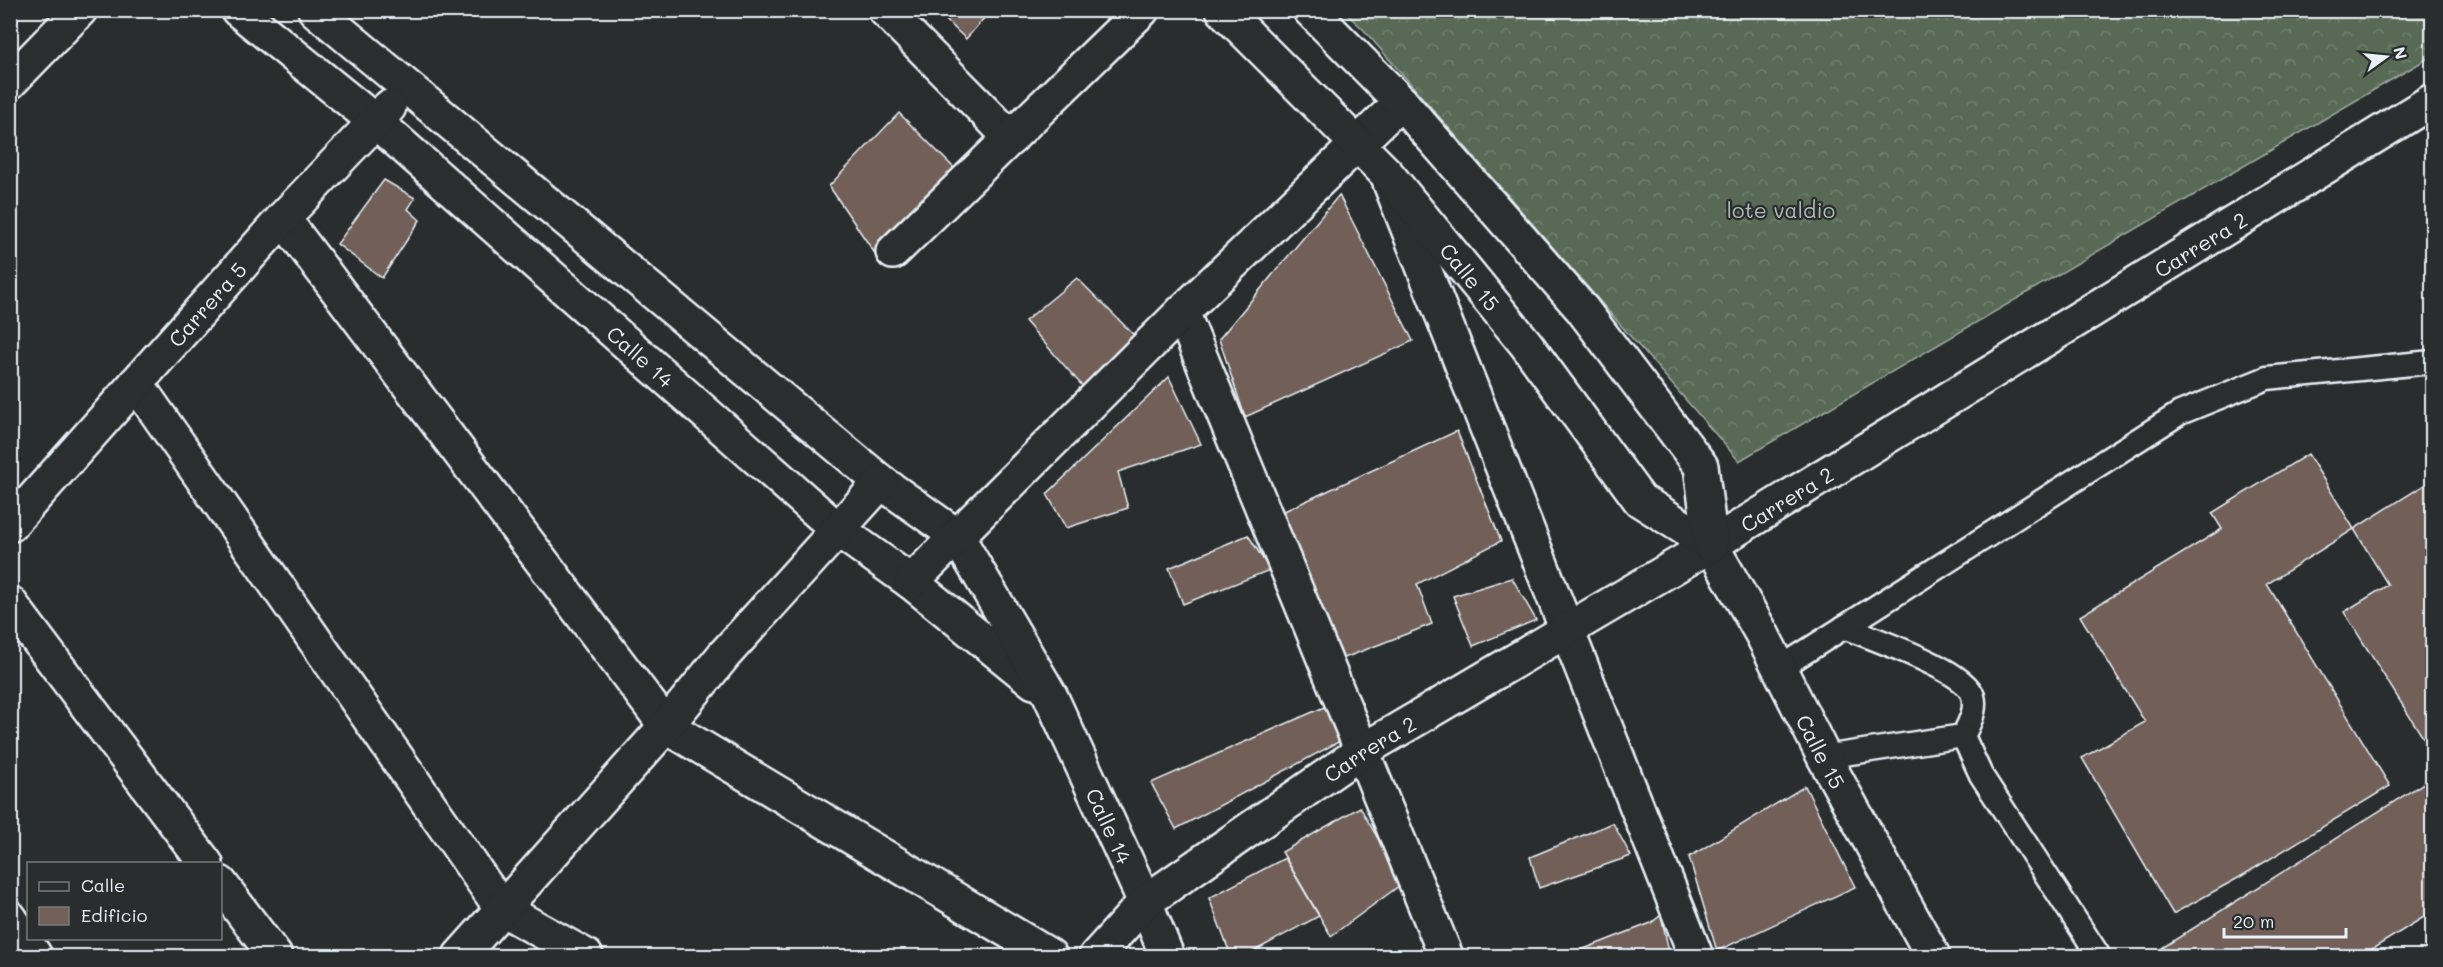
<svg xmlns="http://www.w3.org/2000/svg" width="2443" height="967" font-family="Mali,sans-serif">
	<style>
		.forest { fill: url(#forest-crowns); stroke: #a0aea6; stroke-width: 1.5 }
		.building { fill: #726059; stroke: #e8f1f8; stroke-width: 1.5 }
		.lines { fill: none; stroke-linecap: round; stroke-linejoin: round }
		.service-casing { stroke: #e8f1f8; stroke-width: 27 }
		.minor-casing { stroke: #e8f1f8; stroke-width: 38 }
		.tertiary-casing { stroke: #e8f1f8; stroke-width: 38 }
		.service { stroke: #2a2d2e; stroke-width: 22 }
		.minor { stroke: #2a2d2e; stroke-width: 33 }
		.tertiary { stroke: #2a2d2e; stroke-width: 33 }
		.labels { text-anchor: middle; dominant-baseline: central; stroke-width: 4.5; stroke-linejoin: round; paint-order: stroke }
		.park-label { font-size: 21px; fill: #aebbb7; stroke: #2a2d2e }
		.street-label { font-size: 21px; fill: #e8f1f8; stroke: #2a2d2e }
	</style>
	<defs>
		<pattern id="forest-crowns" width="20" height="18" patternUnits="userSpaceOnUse" patternTransform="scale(1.5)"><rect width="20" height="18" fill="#586a55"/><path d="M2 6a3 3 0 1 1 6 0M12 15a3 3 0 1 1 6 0" fill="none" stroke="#70806e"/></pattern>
	</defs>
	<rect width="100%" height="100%" fill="#2a2d2e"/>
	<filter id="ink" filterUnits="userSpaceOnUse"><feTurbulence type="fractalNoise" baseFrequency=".0167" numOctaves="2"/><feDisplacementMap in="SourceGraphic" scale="12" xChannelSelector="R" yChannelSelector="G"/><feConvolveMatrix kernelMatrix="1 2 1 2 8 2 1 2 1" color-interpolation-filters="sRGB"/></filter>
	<g filter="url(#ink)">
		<path class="forest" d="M2432 10V56L1739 461 1362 28 1343 11Z"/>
		<g class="building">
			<path d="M935 10H991L966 39Z"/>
			<path d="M899 113 959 173 876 255 829 186Z"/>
			<path d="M384 180 415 198 408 209 420 220 382 278 337 244Z"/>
			<path d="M1339 195 1413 341 1245 417 1219 339Z"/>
			<path d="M1077 278 1134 335 1085 389 1025 321Z"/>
			<path d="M1169 377 1201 444 1118 472 1128 508 1066 528 1047 494Z"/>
			<path d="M1457 431 1501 541 1417 584 1432 624 1339 660 1280 513Z"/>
			<path d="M2308 454 2354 529 2267 584 2390 786 2240 877 2173 914 2082 758 2145 722 2080 616 2222 529 2212 513Z"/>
			<path d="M2432 480V752L2344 612 2388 585 2354 529Z"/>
			<path d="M1248 535 1270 570 1183 604 1169 568Z"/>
			<path d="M1512 578 1536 620 1473 646 1453 596Z"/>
			<path d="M1331 704 1344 739 1176 829 1151 783Z"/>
			<path d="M2430 779 2432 784V912L2361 956H2168L2162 948Z"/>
			<path d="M1805 786 1855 887 1717 951 1689 857Z"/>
			<path d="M1360 807 1403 883 1331 936 1282 852Z"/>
			<path d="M1613 823 1631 856 1539 888 1530 857Z"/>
			<path d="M1285 858 1319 916 1245 956H1231L1209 898Z"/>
			<path d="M1661 915 1670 956H1578L1576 952 1651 923Z"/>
		</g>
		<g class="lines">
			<g class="service-casing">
				<g id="service">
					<path d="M1844 627C1871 638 1966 670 1973 696 1977 710 1969 724 1963 736L1981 775 2099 956"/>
					<path d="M1780 668 2180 413 2267 378 2432 362"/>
					<path d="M1824 757 1963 736"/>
				</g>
			</g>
			<g class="minor-casing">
				<g id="minor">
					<path id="s1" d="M238 10 376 122 837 529 911 582 1034 682"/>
					<path id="s2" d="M315 10 881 482 957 536 1050 695 1145 902 1167 956"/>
					<path d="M885 10 1011 138"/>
					<path d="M10 82 80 10"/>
					<path d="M1390 183 1696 956"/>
					<path d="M283 218 666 726 1050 956"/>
					<path d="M893 252 1142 10"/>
					<path d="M1182 312 1446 956"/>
					<path d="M136 383 502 909 586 956"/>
					<path id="s3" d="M10 525 283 218 389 107"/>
					<path id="s4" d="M1711 545 1762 634 1824 757 1933 956"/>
					<path d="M911 582 1182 312 1401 102"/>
					<path d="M10 603 206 864"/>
					<path d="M220 883 275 956"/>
					<path d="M10 918 35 956"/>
					<path d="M460 956 666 726 724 655 881 482"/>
					<path id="s5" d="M1096 956 1145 902 1362 751 1711 545 2432 101"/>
				</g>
			</g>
			<g class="tertiary-casing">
				<g id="tertiary">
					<path id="s6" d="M1223 10 1387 174 1526 344 1640 500 1711 545"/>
					<path d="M1310 10 1401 102 1582 309 1701 466 1711 545"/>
				</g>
			</g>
			<use href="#service" class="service"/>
			<use href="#minor" class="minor"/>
			<use href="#tertiary" class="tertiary"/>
		</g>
	</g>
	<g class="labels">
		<g class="park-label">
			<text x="1781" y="209">lote valdio</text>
		</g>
		<g class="street-label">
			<text stroke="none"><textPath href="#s5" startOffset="1317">Carrera 2</textPath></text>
			<text stroke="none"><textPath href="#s6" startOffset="364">Calle 15</textPath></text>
			<text stroke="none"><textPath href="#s3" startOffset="296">Carrera 5</textPath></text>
			<text stroke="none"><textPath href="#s1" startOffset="531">Calle 14</textPath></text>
			<text stroke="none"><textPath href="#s5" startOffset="831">Carrera 2</textPath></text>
			<text stroke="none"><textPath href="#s5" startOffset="345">Carrera 2</textPath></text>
			<text stroke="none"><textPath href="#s4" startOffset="234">Calle 15</textPath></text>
			<text stroke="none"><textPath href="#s2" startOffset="1158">Calle 14</textPath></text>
		</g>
	</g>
	<rect width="2443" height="967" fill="none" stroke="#2a2d2e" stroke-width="36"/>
	<rect x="18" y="18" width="2407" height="931" fill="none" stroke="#e8f1f8" stroke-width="2" filter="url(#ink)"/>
	<rect x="27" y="862" width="195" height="78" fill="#2a2d2e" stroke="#767b7f" stroke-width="1.5"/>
	<rect x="39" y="882" width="30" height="9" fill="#2a2d2e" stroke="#767b7f" stroke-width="1.5"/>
	<text x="81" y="892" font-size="18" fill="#e8f1f8">Calle</text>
	<rect x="39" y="907" width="30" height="18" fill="#726059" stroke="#767b7f" stroke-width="1.5"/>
	<text x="81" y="922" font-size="18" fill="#e8f1f8">Edificio</text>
	<g transform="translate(2386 57) rotate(75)" stroke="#2a2d2e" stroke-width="4.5" paint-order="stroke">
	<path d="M0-4.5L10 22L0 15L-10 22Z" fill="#e8f1f8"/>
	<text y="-9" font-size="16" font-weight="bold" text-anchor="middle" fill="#e8f1f8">N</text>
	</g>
	<path d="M2224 928v9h122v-9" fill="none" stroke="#e8f1f8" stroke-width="3"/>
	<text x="2233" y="928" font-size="18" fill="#e8f1f8" stroke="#2a2d2e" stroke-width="4.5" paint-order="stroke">20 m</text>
</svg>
